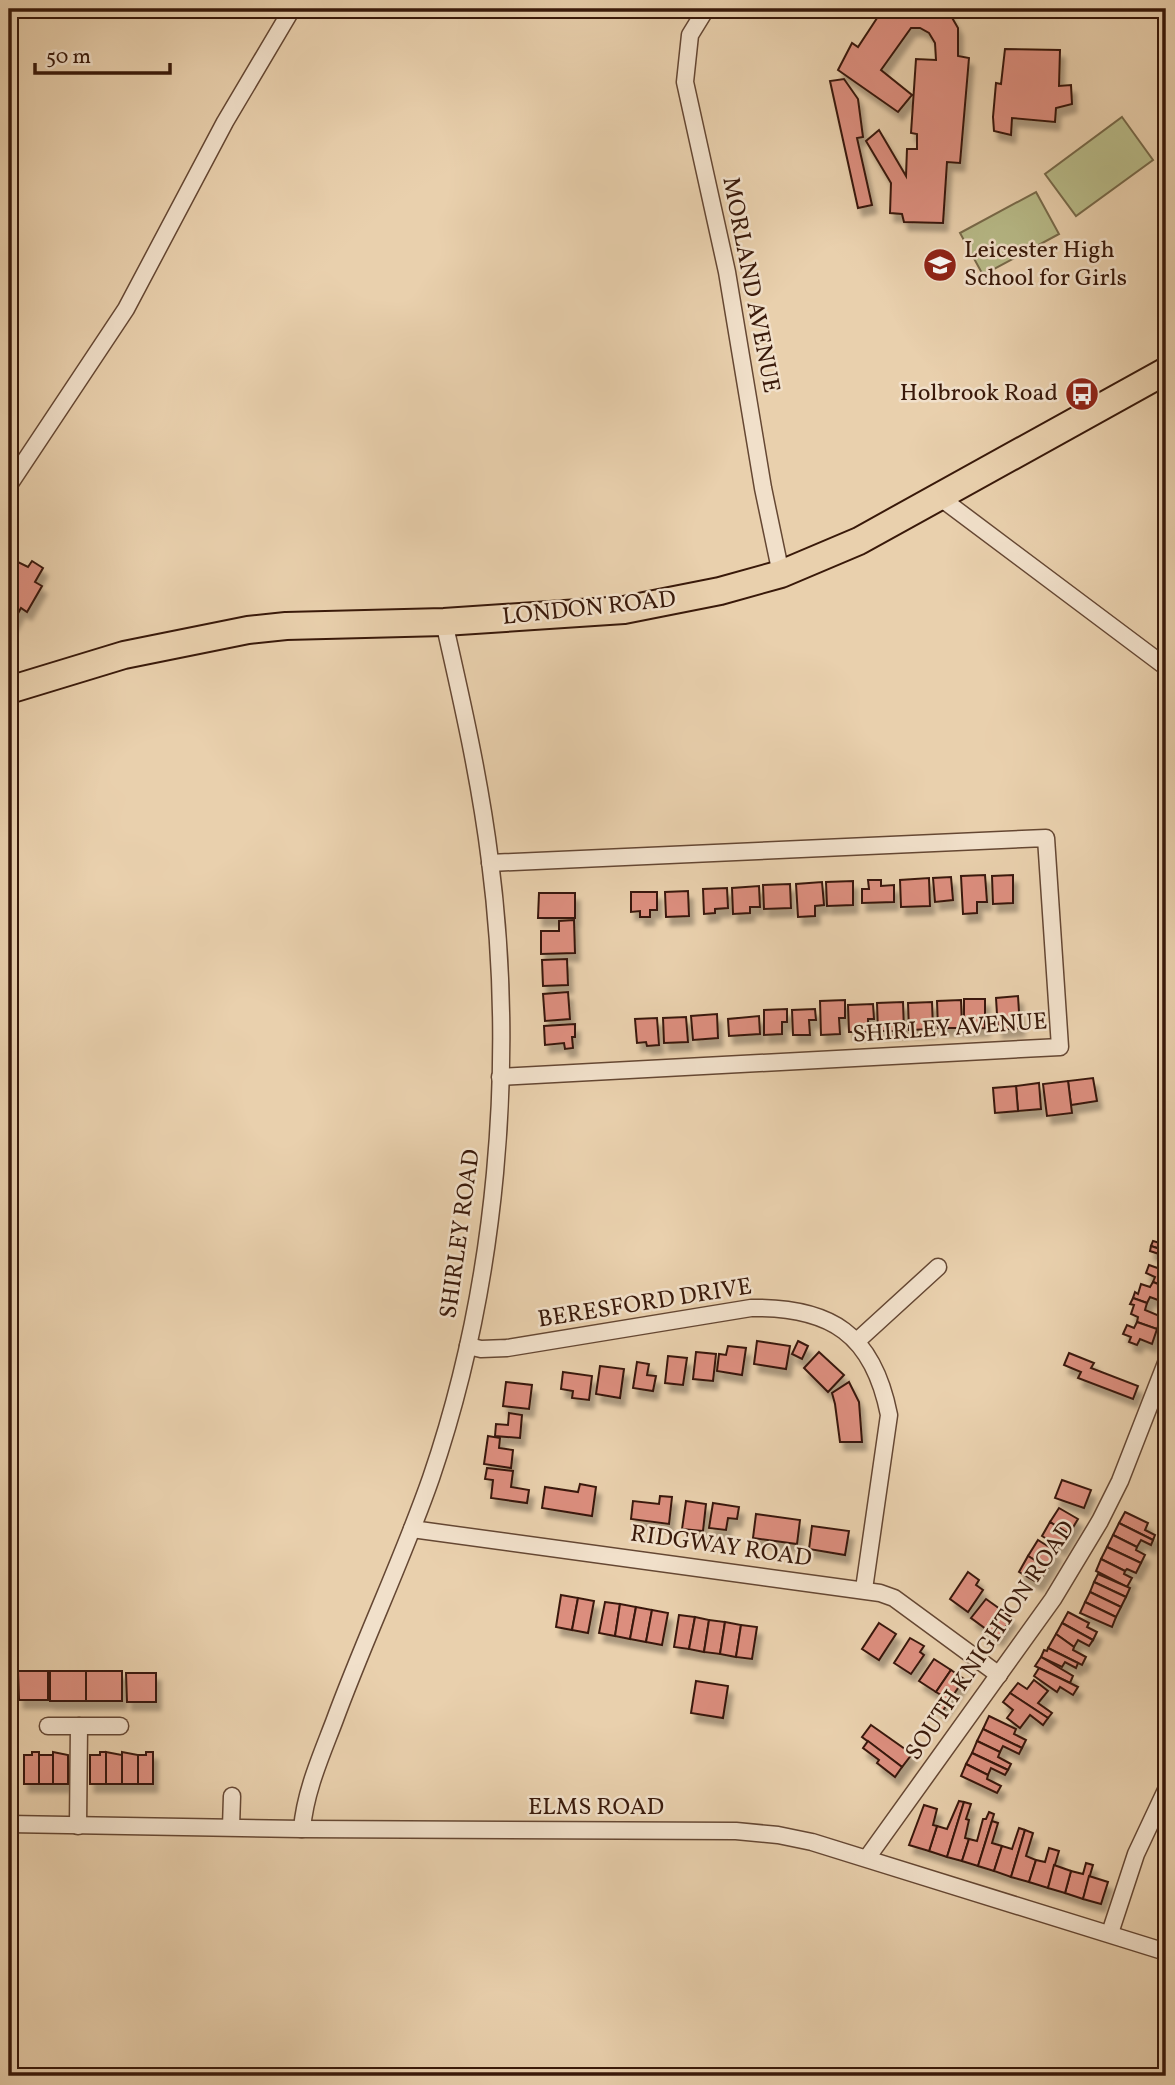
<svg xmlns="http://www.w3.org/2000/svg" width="1175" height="2085" font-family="Vollkorn,serif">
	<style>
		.garden { fill: #b8bb89; stroke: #786a4a; stroke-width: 2 }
		.building { fill: #dc8e7e; stroke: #39190a; stroke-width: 2; filter: url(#shadow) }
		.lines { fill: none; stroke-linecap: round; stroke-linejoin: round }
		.minor-casing { stroke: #654733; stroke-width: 19 }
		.trunk-casing { stroke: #39190a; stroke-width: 30 }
		.minor { stroke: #f1e0ca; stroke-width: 16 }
		.trunk { stroke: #e9d0ad; stroke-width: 26 }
		.labels { text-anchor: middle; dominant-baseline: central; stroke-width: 5; stroke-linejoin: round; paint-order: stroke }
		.poi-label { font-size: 24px; fill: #39190a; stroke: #f1e0ca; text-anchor: start }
		.street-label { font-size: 24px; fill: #39190a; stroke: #f1e0ca }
	</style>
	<defs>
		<filter id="shadow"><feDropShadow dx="4.5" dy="8" stdDeviation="2" flood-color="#0004"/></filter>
	</defs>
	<rect width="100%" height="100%" fill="#e9d0ad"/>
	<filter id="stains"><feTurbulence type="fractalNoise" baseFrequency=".00286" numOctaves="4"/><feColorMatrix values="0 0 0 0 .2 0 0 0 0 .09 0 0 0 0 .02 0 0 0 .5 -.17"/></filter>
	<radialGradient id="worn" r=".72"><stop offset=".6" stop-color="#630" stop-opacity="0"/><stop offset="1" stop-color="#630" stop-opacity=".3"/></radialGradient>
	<g class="garden">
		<path d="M1122 117 1153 160 1076 216 1045 174Z"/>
		<path d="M1036 192 1059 234 983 275 960 233Z"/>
	</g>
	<g class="building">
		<path d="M883 9H947L958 28V56L969 58 960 163 947 162 943 223 904 222 902 214 890 213 891 183 866 141 879 130 906 176 907 149H917V134L911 133 916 59 936 60 935 43 929 33 920 28H911L881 70 912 95 898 112 838 70 852 43 858 47Z"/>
		<path d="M1005 49 1060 50 1059 86 1071 85 1072 104 1056 108 1055 122 1012 118 1011 135 994 131 993 117 996 83 1001 84Z"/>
		<path d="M844 79 858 99 863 137 857 138 872 205 858 208 830 81Z"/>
		<path d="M32 561 43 568 35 582 42 586 27 612 21 608 12 624 9 622V577L18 562 28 567Z"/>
		<path d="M985 875 987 902H977V913L963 914 961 876Z"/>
		<path d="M1013 875V903L993 904 992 876Z"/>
		<path d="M951 877 953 900 935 902 933 878Z"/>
		<path d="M929 878 930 906 901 907 900 880Z"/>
		<path d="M868 880H881V886L894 885V902L862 903V889H869Z"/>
		<path d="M853 881V905L827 906 826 882Z"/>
		<path d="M822 882 824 905 815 906V916L798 917 796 884Z"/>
		<path d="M790 884 791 908 764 909 763 885Z"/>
		<path d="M759 886 760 907H750V913L733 914 732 888Z"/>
		<path d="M727 888 728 908 715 909V913L704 914 703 889Z"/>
		<path d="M688 891 689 916 666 917 665 892Z"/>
		<path d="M631 892H657V910H650V917H640V911L631 912Z"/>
		<path d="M539 893H575V918H538Z"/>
		<path d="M574 920 575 953 541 954V931H559V921Z"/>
		<path d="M567 959 568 985 543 986 542 960Z"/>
		<path d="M568 992 570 1019 545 1021 543 994Z"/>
		<path d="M1018 996 1020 1028 998 1030 996 998Z"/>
		<path d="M964 999H985V1028L964 1029Z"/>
		<path d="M845 1000V1018H839L840 1034 821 1035 820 1001Z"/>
		<path d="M961 1000 962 1028H938L937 1001Z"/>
		<path d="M903 1002 904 1031H878L877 1003Z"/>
		<path d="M932 1002 933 1029 909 1030 908 1003Z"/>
		<path d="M873 1004 874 1019H868V1032H849L848 1005Z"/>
		<path d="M787 1009V1022H782V1034L764 1035V1010Z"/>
		<path d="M815 1009 816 1020H809L810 1035H793L792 1010Z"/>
		<path d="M717 1014 718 1038 693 1040 691 1016Z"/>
		<path d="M759 1016 760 1034 729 1036 728 1019Z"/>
		<path d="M686 1017 688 1042 664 1043 663 1018Z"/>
		<path d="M657 1018 659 1045 647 1046 646 1042 637 1043 635 1019Z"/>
		<path d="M575 1024V1037H572L573 1048 565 1049 564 1043 545 1045 544 1026Z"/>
		<path d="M1093 1078 1097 1101 1071 1105 1068 1081Z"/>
		<path d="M1068 1081 1072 1113 1047 1116 1043 1084Z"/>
		<path d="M1039 1083 1041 1109 1018 1111 1016 1086Z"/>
		<path d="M1016 1086 1018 1111 995 1113 993 1088Z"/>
		<path d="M1153 1241 1163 1244 1166 1242V1251L1151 1246Z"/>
		<path d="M1151 1246 1166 1251V1261L1158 1258 1159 1254 1150 1251Z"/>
		<path d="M1149 1265 1166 1271V1287L1153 1282 1155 1277 1146 1273Z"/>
		<path d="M1153 1282 1166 1287V1303L1150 1297 1147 1303 1133 1298 1135 1292 1138 1294 1141 1284 1150 1287Z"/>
		<path d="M1133 1298 1147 1303 1145 1310 1162 1317 1157 1329 1137 1322 1138 1317 1131 1314 1134 1305 1130 1304Z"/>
		<path d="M1137 1322 1157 1329 1152 1344 1140 1339 1137 1345 1129 1342 1131 1337 1123 1334 1127 1325 1134 1328Z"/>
		<path d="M757 1341 790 1346 786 1369 754 1364Z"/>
		<path d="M798 1341 808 1346 802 1359 792 1354Z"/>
		<path d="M728 1346 746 1348 742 1375 717 1371 719 1354 726 1355Z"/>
		<path d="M696 1352 716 1354 713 1381 693 1379Z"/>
		<path d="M819 1352 844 1375 828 1392 804 1368Z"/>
		<path d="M1069 1353 1094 1363 1091 1368 1138 1386 1133 1399 1078 1378 1081 1372 1064 1365Z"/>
		<path d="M668 1356 687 1358 683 1385 665 1383Z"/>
		<path d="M637 1362 649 1364 647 1375 656 1376 653 1391 633 1388Z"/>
		<path d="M600 1366 624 1369 620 1398 596 1394Z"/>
		<path d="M563 1372 592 1376 589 1400 572 1398 573 1391 561 1389Z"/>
		<path d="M506 1382 532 1385 529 1409 503 1406Z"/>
		<path d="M849 1382 859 1402 862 1442H840L835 1404 832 1393Z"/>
		<path d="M509 1413 522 1415 520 1438 495 1436 496 1424 508 1425Z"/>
		<path d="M488 1436 500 1438 499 1448 513 1450 511 1468 484 1464Z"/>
		<path d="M487 1468 513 1471 511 1487 529 1490 527 1503 491 1498 493 1480 485 1479Z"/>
		<path d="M1062 1480 1091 1490 1084 1508 1055 1498Z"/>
		<path d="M580 1484 596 1487 592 1516 542 1508 545 1487 578 1492Z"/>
		<path d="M660 1496 672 1497 669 1524 631 1519 633 1501 659 1504Z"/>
		<path d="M686 1501 706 1504 703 1531 682 1529Z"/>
		<path d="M713 1503 739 1507 737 1519 728 1518 726 1530 709 1528Z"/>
		<path d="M1059 1508 1078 1519 1069 1534 1050 1522Z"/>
		<path d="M1125 1512 1148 1523 1145 1530 1155 1535 1153 1540 1119 1523Z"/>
		<path d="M756 1514 800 1520 797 1544 753 1538Z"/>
		<path d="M1050 1522 1069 1534 1061 1548 1042 1536Z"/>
		<path d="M1119 1523 1153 1540 1151 1545 1141 1540 1137 1547 1113 1535Z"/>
		<path d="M812 1526 849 1531 845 1555 809 1549Z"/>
		<path d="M1113 1535 1137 1547 1136 1550 1145 1555 1141 1563 1107 1547Z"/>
		<path d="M1038 1540 1057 1552 1048 1568 1028 1556Z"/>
		<path d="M1107 1547 1141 1563 1136 1573 1127 1569 1125 1571 1101 1559Z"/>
		<path d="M1028 1556 1048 1568 1038 1583 1019 1572Z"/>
		<path d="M1101 1559 1125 1571 1124 1574 1132 1578 1127 1587 1096 1571Z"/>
		<path d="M968 1572 979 1580 976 1585 983 1590 968 1612 950 1599Z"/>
		<path d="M1098 1574 1130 1588 1126 1597 1094 1582Z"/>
		<path d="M1094 1582 1126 1597 1121 1607 1090 1592Z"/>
		<path d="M1090 1592 1121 1607 1116 1617 1085 1602Z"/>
		<path d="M561 1595 578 1598 572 1630 556 1627Z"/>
		<path d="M578 1598 594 1601 588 1633 572 1630Z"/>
		<path d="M986 1599 1000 1609 986 1629 971 1618Z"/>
		<path d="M605 1602 620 1604 615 1636 599 1633Z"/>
		<path d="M1085 1602 1116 1617 1112 1627 1080 1613Z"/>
		<path d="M620 1604 636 1607 630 1639 615 1636Z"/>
		<path d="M636 1607 652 1610 646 1642 630 1639Z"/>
		<path d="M1000 1609 1012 1618 998 1638 986 1629Z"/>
		<path d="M652 1610 668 1613 662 1645 646 1642Z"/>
		<path d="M1068 1612 1089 1623 1087 1627 1097 1632 1093 1640 1062 1623Z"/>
		<path d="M679 1615 695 1617 689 1649 674 1647Z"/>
		<path d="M695 1617 709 1620 704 1652 689 1649Z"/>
		<path d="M709 1620 725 1622 720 1654 704 1652Z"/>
		<path d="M725 1622 741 1625 736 1657 720 1654Z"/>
		<path d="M879 1623 896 1634 879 1660 862 1649Z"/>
		<path d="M1062 1623 1093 1640 1089 1646 1078 1640 1074 1647 1056 1634Z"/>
		<path d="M741 1625 757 1627 752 1659 736 1657Z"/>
		<path d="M1056 1634 1074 1647 1073 1650 1086 1657 1082 1665 1048 1648Z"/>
		<path d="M910 1638 924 1646 920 1652 924 1655 911 1674 894 1663Z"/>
		<path d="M1048 1648 1078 1663 1076 1668 1065 1662 1062 1667 1041 1657 1044 1650 1047 1651Z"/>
		<path d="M1041 1657 1073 1676 1070 1683 1035 1666Z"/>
		<path d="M934 1659 951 1670 936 1692 919 1681Z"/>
		<path d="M1039 1668 1070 1683 1078 1687 1073 1695 1060 1687 1057 1692 1034 1676Z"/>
		<path d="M951 1670 964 1679 942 1712 934 1706 941 1695 936 1692Z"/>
		<path d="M18 1671H48V1700H19Z"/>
		<rect x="50" y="1671" width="36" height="30"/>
		<rect x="86" y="1671" width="36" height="30"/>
		<path d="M126 1673H156V1702H127Z"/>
		<path d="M1034 1680 1048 1691 1038 1703 1052 1713 1048 1718 1010 1693 1018 1683 1027 1689Z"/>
		<path d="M696 1681 728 1686 723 1718 691 1713Z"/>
		<path d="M1010 1693 1048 1718 1043 1725 1030 1715 1020 1728 1007 1718 1013 1710 1003 1702Z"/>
		<path d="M989 1716 1016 1729 1014 1734 1026 1740 1022 1748 983 1729Z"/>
		<path d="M871 1725 912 1754 902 1767 862 1737Z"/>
		<path d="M983 1729 1022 1748 1019 1754 1003 1746 1000 1752 977 1741Z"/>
		<path d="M868 1741 902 1767 895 1777 877 1763 879 1760 863 1748Z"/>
		<path d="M977 1741 1000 1752 998 1757 1011 1764 1008 1770 972 1753Z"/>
		<path d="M32 1752H39V1784H24V1755H32Z"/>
		<path d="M53 1752 68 1755V1784H53Z"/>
		<path d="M100 1752H106V1784H90V1755H100Z"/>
		<path d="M106 1752 122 1755V1784H106Z"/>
		<path d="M122 1752 138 1755V1784H122Z"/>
		<path d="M146 1752H153V1784H138V1755H146Z"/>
		<path d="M972 1753 1008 1770 1005 1775 991 1768 988 1775 966 1764Z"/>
		<rect x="39" y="1755" width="14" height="29"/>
		<path d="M966 1764 988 1775 987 1779 1001 1786 997 1793 961 1776Z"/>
		<path d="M959 1801 964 1802 947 1857 929 1851 937 1826 947 1829Z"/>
		<path d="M964 1802 971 1804 966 1819 969 1820 965 1838 969 1839 962 1861 947 1857Z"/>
		<path d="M924 1805 937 1809 933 1825 937 1826 929 1851 909 1845Z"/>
		<path d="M989 1812 994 1814 978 1866 962 1861 969 1839 977 1841 983 1819H986Z"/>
		<path d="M992 1821 998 1823 992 1843 1002 1846 994 1871 978 1866Z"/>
		<path d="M1019 1828 1025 1830 1011 1877 994 1871 1002 1846 1012 1849Z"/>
		<path d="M1025 1830 1033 1833 1026 1856 1036 1860 1029 1882 1011 1877Z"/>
		<path d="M1049 1848 1059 1851 1048 1888 1029 1882 1036 1860 1045 1862Z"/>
		<path d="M1086 1863 1093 1865 1083 1899 1065 1893 1071 1871 1083 1874Z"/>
		<path d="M1054 1865 1071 1871 1065 1893 1048 1888Z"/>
		<path d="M1089 1876 1108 1882 1101 1904 1083 1899Z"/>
	</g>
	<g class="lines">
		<g class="minor-casing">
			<g id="minor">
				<path d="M706 9 690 35 685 82 727 272 763 488 781 574"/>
				<path d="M9 485 126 309 225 122 292 9"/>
				<path d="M938 496 1166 667"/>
				<path d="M490 863 1046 838 1060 1047 500 1077"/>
				<path d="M857 1341 938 1267"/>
				<path d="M468 1346 481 1349 507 1348 751 1308C831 1307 873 1334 889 1415L864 1589"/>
				<path d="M412 1529 880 1593 894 1598 999 1675"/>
				<path d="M48 1726H120"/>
				<path d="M9 1824 302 1829 736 1831 778 1835 812 1842 1166 1952"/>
				<path d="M78 1826 79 1726"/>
				<path d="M231 1827 232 1796"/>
				<path d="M302 1829C305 1792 321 1756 334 1722 364 1640 402 1561 431 1478 497 1285 516 1063 490 861 480 780 462 701 444 622"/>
				<path d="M867 1858 1053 1599 1100 1521 1120 1481 1166 1363"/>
				<path d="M1110 1933 1136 1854 1166 1790"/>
			</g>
		</g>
		<g class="trunk-casing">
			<path id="trunk" d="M9 690 124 655 248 630 286 626 444 622 624 610 720 591 781 574 859 541 1166 371"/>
		</g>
		<use href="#minor" class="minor"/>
		<use href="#trunk" class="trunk"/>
	</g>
	<defs>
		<g id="school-disc" transform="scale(1.75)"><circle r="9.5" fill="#8f2418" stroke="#f1e0ca"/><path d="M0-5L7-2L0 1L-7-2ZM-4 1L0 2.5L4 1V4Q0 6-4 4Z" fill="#fff"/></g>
		<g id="bus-disc" transform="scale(1.75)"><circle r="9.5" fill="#8f2418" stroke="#f1e0ca"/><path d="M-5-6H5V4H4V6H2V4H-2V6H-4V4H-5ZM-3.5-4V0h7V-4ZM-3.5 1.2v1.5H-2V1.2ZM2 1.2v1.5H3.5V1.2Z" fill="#fff"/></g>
	</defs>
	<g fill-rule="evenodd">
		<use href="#school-disc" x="940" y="265"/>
		<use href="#bus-disc" x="1082" y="394"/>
	</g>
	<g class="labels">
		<g class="poi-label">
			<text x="964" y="251">Leicester High<tspan x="964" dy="28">School for Girls</tspan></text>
			<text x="1058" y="394" text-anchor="end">Holbrook Road</text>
		</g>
		<g class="street-label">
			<text transform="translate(750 285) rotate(79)">MORLAND AVENUE</text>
			<text transform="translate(589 609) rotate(-6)">LONDON ROAD</text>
			<text transform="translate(950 1029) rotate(-4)">SHIRLEY AVENUE</text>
			<text transform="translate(461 1234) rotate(-82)">SHIRLEY ROAD</text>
			<text transform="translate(645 1304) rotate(-9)">BERESFORD DRIVE</text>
			<text transform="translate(721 1547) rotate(8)">RIDGWAY ROAD</text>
			<text transform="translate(991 1641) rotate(-56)">SOUTH KNIGHTON ROAD</text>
			<text x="596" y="1808">ELMS ROAD</text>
		</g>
	</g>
	<rect width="1175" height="2085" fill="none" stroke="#e9d0ad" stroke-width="35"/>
	<rect x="10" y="10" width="1154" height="2064" fill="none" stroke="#39190a" stroke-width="3.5"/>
	<rect x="18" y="18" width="1140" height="2050" fill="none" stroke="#39190a" stroke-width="2"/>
	<path d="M35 63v10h135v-10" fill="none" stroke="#39190a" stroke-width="3.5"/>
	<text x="46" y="63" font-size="21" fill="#39190a" stroke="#f1e0ca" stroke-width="5" paint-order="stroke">50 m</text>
	<rect width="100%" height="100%" filter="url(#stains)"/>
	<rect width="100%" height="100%" fill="url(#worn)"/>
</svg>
